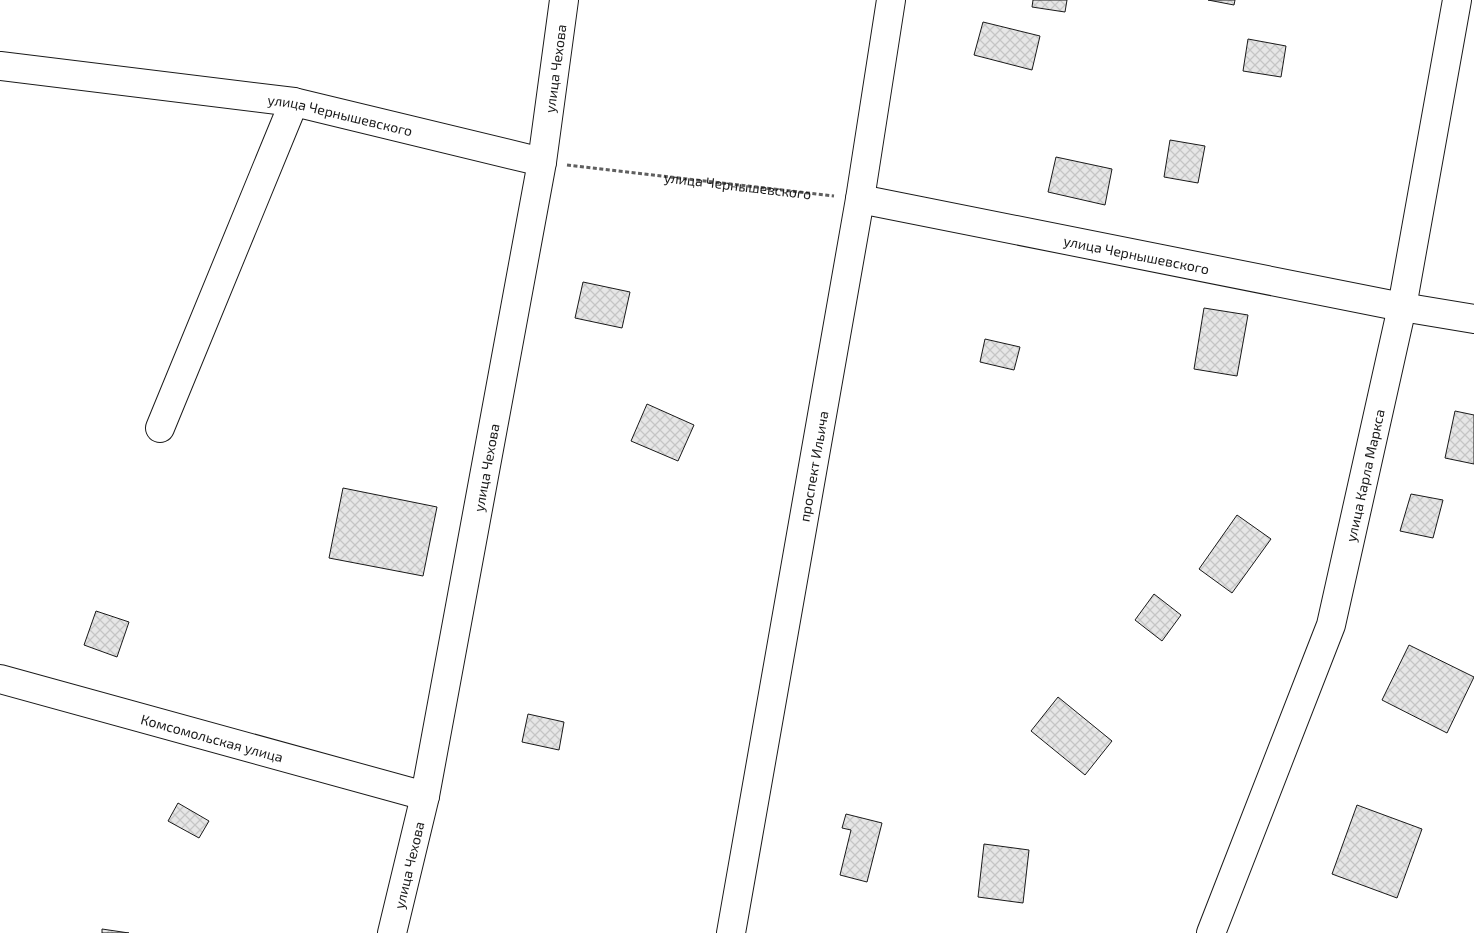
<svg xmlns="http://www.w3.org/2000/svg" width="1474" height="933" font-family="'Exo 2',sans-serif">
	<style>
		.building { fill: url(#building-cross-hatch); stroke: #1a1a1a }
		.lines { fill: none; stroke-linecap: round; stroke-linejoin: round }
		.minor-casing { stroke: #1a1a1a; stroke-width: 30 }
		.path { stroke: #5f5f5f; stroke-width: 3; stroke-dasharray: 4 2.5; stroke-linecap: butt }
		.minor { stroke: #fff; stroke-width: 28 }
		.labels { text-anchor: middle; dominant-baseline: central; stroke-width: 4; stroke-linejoin: round; paint-order: stroke }
		.street-label { font-size: 14px; fill: #1a1a1a; stroke: #fff }
	</style>
	<defs>
		<pattern id="building-cross-hatch" width="8" height="8" patternUnits="userSpaceOnUse" patternTransform="scale(1.25)"><rect width="8" height="8" fill="#e6e6e6"/><path d="M0 0l8 8M0 8l8-8" fill="none" stroke="#c5c5c5"/></pattern>
	</defs>
	<rect width="100%" height="100%" fill="#fff"/>
	<g class="building">
		<path d="M1033 0H1067L1065 12 1032 7Z"/>
		<path d="M1208 0H1235L1234 5Z"/>
		<path d="M983 22 1040 36 1032 70 974 55Z"/>
		<path d="M1248 39 1286 46 1281 77 1243 71Z"/>
		<path d="M1170 140 1205 146 1198 183 1164 177Z"/>
		<path d="M1056 157 1112 169 1105 205 1048 192Z"/>
		<path d="M583 282 630 292 622 328 575 318Z"/>
		<path d="M1204 308 1248 315 1237 376 1194 369Z"/>
		<path d="M985 339 1020 347 1014 370 980 362Z"/>
		<path d="M647 404 694 425 678 461 631 441Z"/>
		<path d="M1455 411 1474 415V464L1445 458Z"/>
		<path d="M343 488 437 507 423 576 329 558Z"/>
		<path d="M1411 494 1443 500 1433 538 1400 531Z"/>
		<path d="M1237 515 1271 539 1232 593 1199 569Z"/>
		<path d="M1154 594 1181 615 1162 641 1135 620Z"/>
		<path d="M96 611 129 622 117 657 84 645Z"/>
		<path d="M1409 645 1474 677 1447 733 1382 700Z"/>
		<path d="M1058 697 1112 741 1085 775 1031 731Z"/>
		<path d="M528 714 564 722 559 750 522 742Z"/>
		<path d="M178 803 209 821 199 838 168 821Z"/>
		<path d="M1357 805 1422 829 1397 898 1332 874Z"/>
		<path d="M846 814 882 823 867 882 840 875 851 830 842 828Z"/>
		<path d="M984 844 1029 850 1023 903 978 897Z"/>
		<path d="M102 929 129 933H102Z"/>
	</g>
	<g class="lines">
		<g class="minor-casing">
			<g id="minor">
				<path id="s2" d="M0 66 294 102 542 162"/>
				<path id="s3" d="M860 199 1402 307 1474 319"/>
				<path d="M160 428 294 102"/>
				<path id="s4" d="M0 679 425 796"/>
				<path id="s5" d="M392 933 425 796 542 162 564 0"/>
				<path id="s6" d="M731 933 860 199 891 0"/>
				<path id="s7" d="M1211 933 1331 625 1402 307 1457 0"/>
			</g>
		</g>
		<path class="path" id="s1" d="M567 165 834 196"/>
		<use href="#minor" class="minor"/>
	</g>
	<g class="labels">
		<g class="street-label">
			<text stroke="none"><textPath href="#s5" startOffset="880">улица Чехова</textPath></text>
			<text stroke="none"><textPath href="#s2" startOffset="344">улица Чернышевского</textPath></text>
			<text stroke="none"><textPath href="#s1" startOffset="172">улица Чернышевского</textPath></text>
			<text stroke="none"><textPath href="#s3" startOffset="282">улица Чернышевского</textPath></text>
			<text stroke="none"><textPath href="#s6" startOffset="474">проспект Ильича</textPath></text>
			<text stroke="none"><textPath href="#s5" startOffset="475">улица Чехова</textPath></text>
			<text stroke="none"><textPath href="#s7" startOffset="484">улица Карла Маркса</textPath></text>
			<text stroke="none"><textPath href="#s4" startOffset="220">Комсомольская улица</textPath></text>
			<text stroke="none"><textPath href="#s5" startOffset="70">улица Чехова</textPath></text>
		</g>
	</g>
</svg>
